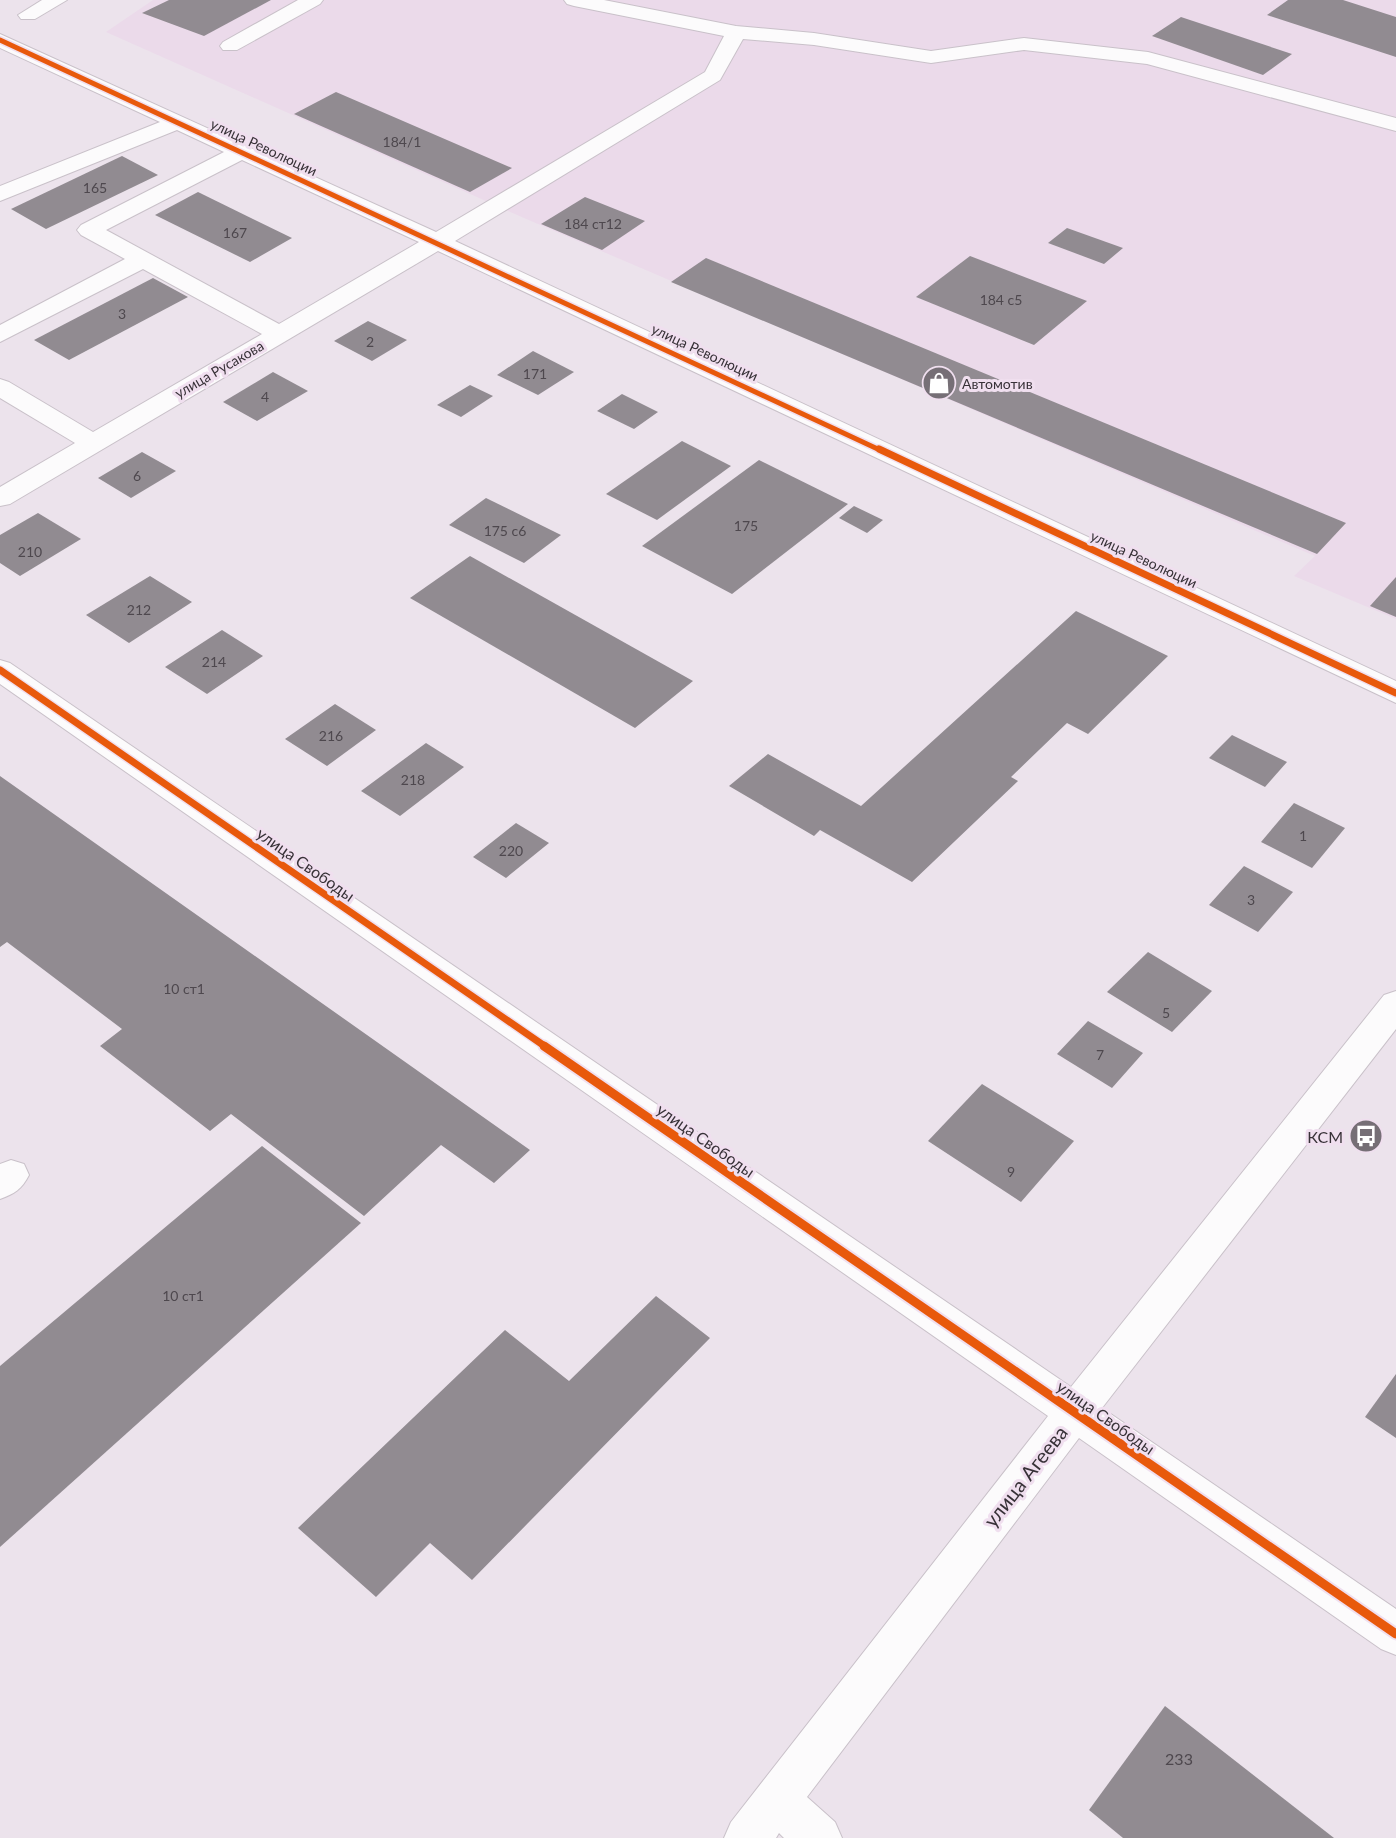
<svg xmlns="http://www.w3.org/2000/svg" width="1396" height="1838" font-family="Lato,sans-serif">
	<style>
		.built { fill: #ebdaea }
		.building { fill: #918b91 }
		.lines { fill: none; stroke-linecap: round; stroke-linejoin: round }
		.minor-casing { stroke: #c9c1c9; stroke-width: 2 }
		.minor { fill: #fcfbfc; fill-rule: evenodd }
		.cycleway-far2-casing { stroke: #f0dfef; stroke-width: 8 }
		.cycleway-far1-casing { stroke: #f0dfef; stroke-width: 10 }
		.cycleway-casing { stroke: #f0dfef; stroke-width: 13 }
		.cycleway-far2 { stroke: #e8590c; stroke-width: 5 }
		.cycleway-far1 { stroke: #e8590c; stroke-width: 7 }
		.cycleway { stroke: #e8590c; stroke-width: 9 }
		.labels { text-anchor: middle; dominant-baseline: central; stroke-width: 6; stroke-linejoin: round; paint-order: stroke }
		.number-label { font-size: 14px; fill: #4e484e }
		.far-street-label { font-size: 14px; fill: #373137; stroke: #f0dfef }
		.far-poi-label { font-size: 14px; fill: #373137; stroke: #f0dfef; text-anchor: start }
		.street-label { font-size: 16px; fill: #373137; stroke: #f0dfef }
		.poi-label { font-size: 16px; fill: #373137; stroke: #f0dfef; text-anchor: end }
		.near-number-label { font-size: 16px; fill: #4e484e }
		.near-street-label { font-size: 20px; fill: #373137; stroke: #f0dfef }
	</style>
	<rect width="100%" height="100%" fill="#ece3ec"/>
	<path class="built" d="M153 0H1396V619L1294 576 1315 556 524 218 106 32Z"/>
	<g class="building">
		<path d="M169 0H271L204 36 142 13Z"/>
		<path d="M1288 0H1343L1396 17V57L1267 15Z"/>
		<path d="M1181 17 1292 54 1263 75 1152 36Z"/>
		<path d="M336 92 512 168 470 192 294 114Z"/>
		<path d="M122 156 158 175 46 229 11 209Z"/>
		<path d="M198 192 292 238 250 262 155 215Z"/>
		<path d="M585 197 645 221 602 250 541 224Z"/>
		<path d="M1067 228 1123 248 1104 264 1048 243Z"/>
		<path d="M970 256 1087 301 1034 345 916 297Z"/>
		<path d="M706 258 1346 523 1317 554 671 282Z"/>
		<path d="M153 278 188 297 69 360 34 340Z"/>
		<path d="M368 321 407 340 372 361 334 341Z"/>
		<path d="M533 351 574 372 538 395 497 375Z"/>
		<path d="M273 372 308 391 257 421 223 402Z"/>
		<path d="M470 385 493 396 461 417 437 405Z"/>
		<path d="M622 394 658 412 634 429 597 411Z"/>
		<path d="M682 441 731 466 657 520 606 494Z"/>
		<path d="M142 452 176 471 131 498 98 478Z"/>
		<path d="M759 460 848 504 732 594 642 546Z"/>
		<path d="M486 498 561 535 524 563 449 525Z"/>
		<path d="M854 506 883 520 867 533 839 518Z"/>
		<path d="M38 513 81 539 20 576 0 563V535Z"/>
		<path d="M470 556 693 681 635 728 410 598Z"/>
		<path d="M150 576 192 602 129 643 86 615Z"/>
		<path d="M1396 577V617L1370 606Z"/>
		<path d="M1076 611 1168 656 1088 734 1067 723 1011 777 1018 781 912 882 820 830 814 836 729 786 768 754 861 806Z"/>
		<path d="M222 630 263 656 207 694 165 667Z"/>
		<path d="M335 704 376 730 327 766 285 739Z"/>
		<path d="M1232 735 1287 762 1265 787 1209 758Z"/>
		<path d="M426 743 464 767 400 816 361 791Z"/>
		<path d="M0 776 530 1150 494 1183 441 1145 364 1216 231 1114 210 1131 100 1046 122 1029 7 942 0 947Z"/>
		<path d="M1294 803 1345 828 1312 868 1261 842Z"/>
		<path d="M516 823 549 843 506 878 473 857Z"/>
		<path d="M1244 866 1293 892 1258 932 1209 905Z"/>
		<path d="M1148 952 1212 991 1172 1032 1107 992Z"/>
		<path d="M1088 1021 1143 1053 1112 1088 1057 1054Z"/>
		<path d="M982 1084 1074 1141 1021 1202 928 1141Z"/>
		<path d="M262 1146 361 1223 0 1547V1366Z"/>
		<path d="M656 1296 710 1338 472 1580 430 1543 376 1597 298 1528 505 1330 569 1381Z"/>
		<path d="M1396 1374V1438L1365 1417Z"/>
		<path d="M1165 1706 1334 1838H1123L1089 1810Z"/>
	</g>
	<g class="lines">
		<g class="minor-casing">
			<g id="minor">
				<path d="M42 0H67L35 19H21L18 15Z"/>
				<path d="M298 0H323L320 4 237 50H223L220 46 223 42Z"/>
				<path d="M564 0H604L736 26 814 33 931 51 1024 38 1148 52 1396 118V131L1147 64 1024 50 931 63 814 45 743 39 720 80 455 241 1396 681V703L438 251 10 504 0 506V487L75 443 0 398V379L9 382 93 432 262 334 143 269 0 342V325L125 259 81 235 77 230 81 225 224 152 177 130 0 201V186L160 122 0 48V34L436 232 705 72 724 36 574 6 567 4ZM242 160 419 242 279 324 106 230Z"/>
				<path d="M0 660 10 663 1071 1387 1384 995 1396 991V1029L1102 1408 1396 1609V1655L1381 1649 1079 1438 807 1797 835 1822 842 1838H784L779 1833 776 1838H724L731 1822 1048 1416 0 684Z"/>
				<path d="M11 1160 24 1164 29 1175C22 1189 14 1194 0 1199V1164Z"/>
			</g>
		</g>
		<use href="#minor" class="minor"/>
		<g class="cycleway-far2-casing">
			<path id="cycleway-far2" d="M0 40 882 451"/>
		</g>
		<g class="cycleway-far1-casing">
			<g id="cycleway-far1">
				<path d="M879 449 1396 693"/>
				<path d="M0 670 546 1047"/>
			</g>
		</g>
		<g class="cycleway-casing">
			<path id="cycleway" d="M544 1046 1396 1634"/>
		</g>
		<use href="#cycleway-far2" class="cycleway-far2"/>
		<use href="#cycleway-far1" class="cycleway-far1"/>
		<use href="#cycleway" class="cycleway"/>
	</g>
	<defs>
		<g id="shop-disc" transform="scale(1.725)"><circle r="9.5" fill="#766f76" stroke="#f0dfef"/><path d="M-5-2.5h2.3a2.7 3.5 0 0 1 5.4 0H5L5.5 6h-11ZM-1.5-2.5h3a1.5 2.3 0 0 0-3 0Z" fill="#fff"/></g>
		<g id="bus-disc" transform="scale(1.725)"><circle r="9.5" fill="#766f76" stroke="#f0dfef"/><path d="M-5-6H5V4H4V6H2V4H-2V6H-4V4H-5ZM-3.5-4V0h7V-4ZM-3.5 1.2v1.5H-2V1.2ZM2 1.2v1.5H3.5V1.2Z" fill="#fff"/></g>
	</defs>
	<g fill-rule="evenodd">
		<use href="#shop-disc" x="939" y="383"/>
		<use href="#bus-disc" x="1366" y="1136"/>
	</g>
	<g class="labels">
		<g class="number-label">
			<text x="402" y="141">184/1</text>
			<text x="95" y="187">165</text>
			<text x="593" y="223">184 ст12</text>
			<text x="235" y="232">167</text>
			<text x="1001" y="299">184 с5</text>
			<text x="122" y="313">3</text>
			<text x="370" y="341">2</text>
			<text x="535" y="373">171</text>
			<text x="265" y="396">4</text>
			<text x="137" y="475">6</text>
			<text x="746" y="525">175</text>
			<text x="505" y="530">175 с6</text>
			<text x="30" y="551">210</text>
			<text x="139" y="609">212</text>
			<text x="214" y="661">214</text>
			<text x="331" y="735">216</text>
			<text x="413" y="779">218</text>
			<text x="1303" y="835">1</text>
			<text x="511" y="850">220</text>
			<text x="1251" y="899">3</text>
			<text x="184" y="988">10 ст1</text>
			<text x="1166" y="1012">5</text>
			<text x="1100" y="1054">7</text>
			<text x="1011" y="1171">9</text>
			<text x="183" y="1295">10 ст1</text>
		</g>
		<g class="far-street-label">
			<text transform="translate(264 147) rotate(25)">улица Революции</text>
			<text transform="translate(705 352) rotate(25)">улица Революции</text>
			<text transform="translate(219 369) rotate(-30)">улица Русакова</text>
			<text transform="translate(1144 559) rotate(25)">улица Революции</text>
		</g>
		<g class="far-poi-label">
			<text x="962" y="383">Автомотив</text>
		</g>
		<g class="street-label">
			<text transform="translate(306 864) rotate(35)">улица Свободы</text>
			<text transform="translate(706 1140) rotate(35)">улица Свободы</text>
			<text transform="translate(1106 1417) rotate(35)">улица Свободы</text>
		</g>
		<g class="poi-label">
			<text x="1343" y="1136">КСМ</text>
		</g>
		<g class="near-number-label">
			<text x="1179" y="1758">233</text>
		</g>
		<g class="near-street-label">
			<text transform="translate(1025 1476) rotate(-52)">улица Агеева</text>
		</g>
	</g>
</svg>
